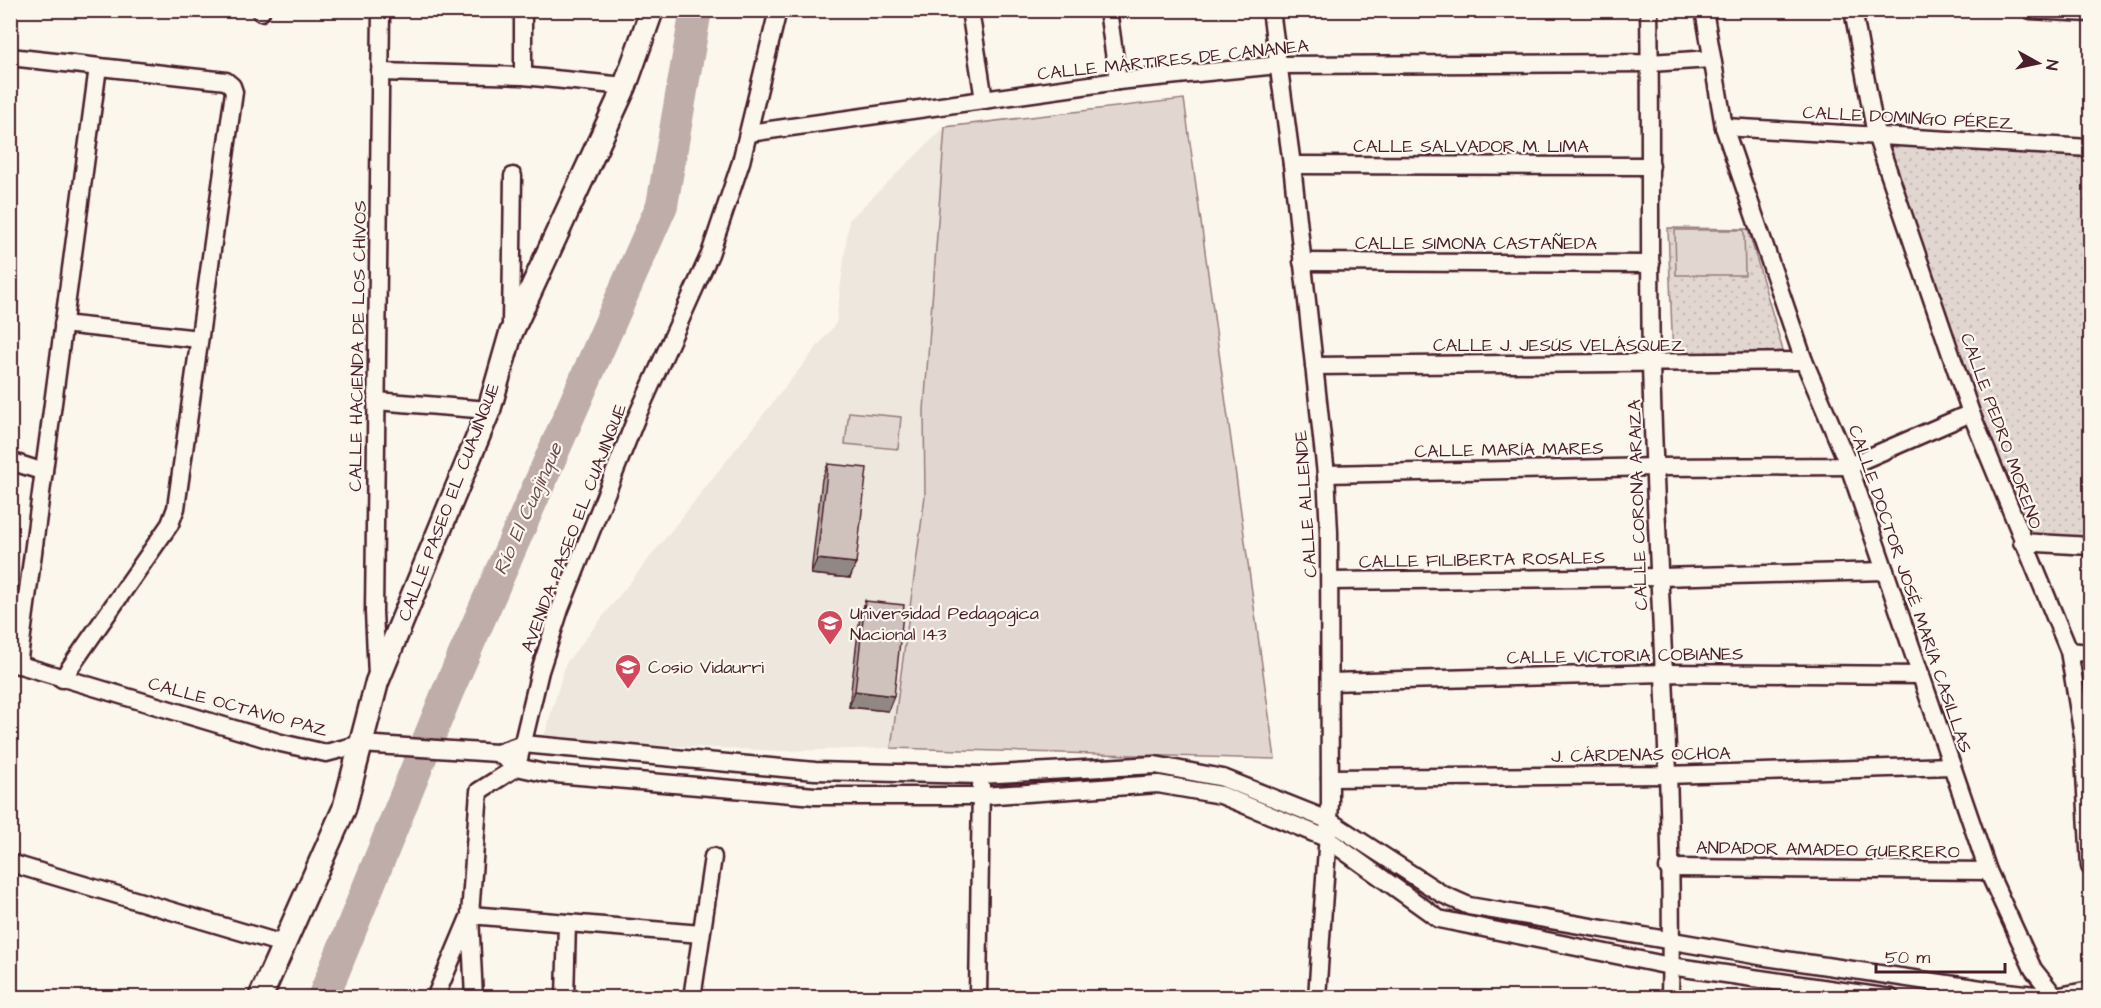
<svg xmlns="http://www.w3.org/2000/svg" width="2101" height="1008" font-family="'Architects Daughter',sans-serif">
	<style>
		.built { fill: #eee7de }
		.grass { fill: url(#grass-dots); stroke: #967b7e; stroke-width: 1.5 }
		.garden { fill: #e2d7d0; stroke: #967b7e; stroke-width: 1.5 }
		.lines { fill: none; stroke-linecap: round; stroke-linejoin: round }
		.river { stroke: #bfadaa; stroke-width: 32 }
		.street-casing { stroke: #4a1f2b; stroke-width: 21 }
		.secondary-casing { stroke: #4a1f2b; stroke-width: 27 }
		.street { stroke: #fbf7ec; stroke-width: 16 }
		.secondary { stroke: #fbf7ec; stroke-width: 22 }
		.wall { fill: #b2a7a2; stroke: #4a1f2b; stroke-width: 1.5 }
		.shaded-wall { fill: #918884; stroke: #4a1f2b; stroke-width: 1.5 }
		.building { fill: #cfc2bc; stroke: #4a1f2b; stroke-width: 1.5 }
		.labels { text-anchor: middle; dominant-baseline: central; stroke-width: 4.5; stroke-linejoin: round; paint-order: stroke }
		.street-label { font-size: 18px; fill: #4a1f2b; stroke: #fbf7ec }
		.poi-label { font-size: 18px; fill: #4a1f2b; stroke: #fbf7ec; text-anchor: start }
		.water-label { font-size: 20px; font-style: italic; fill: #6d4a51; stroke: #fbf7ec }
	</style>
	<defs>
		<pattern id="grass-dots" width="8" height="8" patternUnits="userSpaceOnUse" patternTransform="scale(1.5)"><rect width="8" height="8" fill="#e2d7d0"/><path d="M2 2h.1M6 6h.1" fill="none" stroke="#c3b8b3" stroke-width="1.8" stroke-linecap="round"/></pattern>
	</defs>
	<rect width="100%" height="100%" fill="#fbf7ec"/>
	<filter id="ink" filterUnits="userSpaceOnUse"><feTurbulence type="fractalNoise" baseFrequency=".0167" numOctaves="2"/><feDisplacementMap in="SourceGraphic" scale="12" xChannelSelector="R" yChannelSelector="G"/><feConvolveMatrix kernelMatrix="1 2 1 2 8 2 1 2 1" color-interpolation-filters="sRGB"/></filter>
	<g filter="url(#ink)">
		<path class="built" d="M945 127 924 410 925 496 891 748 781 751 543 740 566 663 836 323 849 220Z"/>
		<g class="grass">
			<path d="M1876 135 2090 148V546L2022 542Z"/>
			<path d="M1668 228 1748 229 1784 354 1673 358Z"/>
		</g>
		<g class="garden">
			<path d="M1184 99 1275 759 891 748 925 496 924 410 945 127Z"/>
			<path d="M1675 230H1744L1745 275H1676Z"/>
			<path d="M849 412 901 417 898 449 845 444Z"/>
		</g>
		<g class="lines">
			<path class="river" d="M323 998 448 691 662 205 696 10"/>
			<g class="street-casing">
				<g id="street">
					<path d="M970 10 984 100"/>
					<path d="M1108 10 1118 81"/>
					<path d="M1271 10 1292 165 1326 474 1329 532 1330 803 1317 998"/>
					<path d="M1649 10C1651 128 1649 245 1651 363 1656 574 1675 786 1670 998"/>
					<path d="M1704 10 1724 127 1804 361 1849 466 1988 871 2033 969 2056 998"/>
					<path d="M1853 10 1876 135 1971 413 2069 651 2083 736 2090 867"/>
					<path d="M2030 10 2090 13"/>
					<path d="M261 12V10"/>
					<path d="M10 57 226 81 232 86 234 92 176 508 170 524 62 679"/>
					<path d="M380 72 523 76 625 86"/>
					<path d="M523 76V10"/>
					<path d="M1724 127 2090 148"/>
					<path d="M749 133 1118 81 1279 65 1650 63 1711 59"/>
					<path d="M1292 165 1651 166"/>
					<path d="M1302 262 1651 264"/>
					<path d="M63 324 199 339"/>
					<path d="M511 326 513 176"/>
					<path d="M1314 366 1804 361"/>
					<path d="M376 401 489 410"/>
					<path d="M10 461 44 472"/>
					<path d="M1326 474 1656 467 1849 466 1971 413"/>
					<path d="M2022 542 2090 546"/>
					<path d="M1331 581 1660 577 1885 571"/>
					<path d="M2069 651 2090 653"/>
					<path d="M10 662 281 743 326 753 361 744 497 753 523 744 815 771 980 775 1155 765 1223 778 1328 820 1442 894 1469 906 1766 957 1988 990 2055 997 2090 990"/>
					<path d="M18 665 98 67"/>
					<path d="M377 675 374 612 381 10"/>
					<path d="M1330 682 1665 673 1921 675"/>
					<path d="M497 753 517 767 544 773 815 796H982L1158 784 1221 795 1326 838 1439 919 1670 966 1891 998"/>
					<path d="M1330 778 1666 775 1952 766"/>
					<path d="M10 863 286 945"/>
					<path d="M1668 868 1988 871"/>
					<path d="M435 998 470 915 479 791 517 767 540 671 560 609 637 416 710 254 741 162 778 10"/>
					<path d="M474 998 470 915 701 934"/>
					<path d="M565 998 567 923"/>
					<path d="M692 998 713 857"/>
					<path d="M978 998 981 785"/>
				</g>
			</g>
			<g class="secondary-casing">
				<path id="secondary" d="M260 998 344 809 377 682 489 410 511 333 625 86 652 10"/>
			</g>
			<use href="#street" class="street"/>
			<use href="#secondary" class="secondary"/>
		</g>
		<g class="wall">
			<path d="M828 464 856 563 850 578 811 574 822 479Z"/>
			<path d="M865 601 888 711 849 707 860 616Z"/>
		</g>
		<g class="shaded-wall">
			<path d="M817 559 856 563 850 578 811 574Z"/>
			<path d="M855 691 894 696 888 711 849 707Z"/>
		</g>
		<g class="building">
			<path d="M828 464 867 468 856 563 817 559Z"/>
			<path d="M865 601 904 605 894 696 855 691Z"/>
		</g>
	</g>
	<defs>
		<g id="university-pin" transform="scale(1.35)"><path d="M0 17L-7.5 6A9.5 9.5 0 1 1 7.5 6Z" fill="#d1495b" stroke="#fbf7ec"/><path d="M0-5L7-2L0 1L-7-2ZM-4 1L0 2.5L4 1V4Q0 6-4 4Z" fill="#fff"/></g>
		<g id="school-pin" transform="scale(1.35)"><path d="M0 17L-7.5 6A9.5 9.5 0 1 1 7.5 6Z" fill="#d1495b" stroke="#fbf7ec"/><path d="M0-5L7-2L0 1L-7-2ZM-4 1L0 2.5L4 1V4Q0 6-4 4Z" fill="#fff"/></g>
	</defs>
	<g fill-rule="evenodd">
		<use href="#university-pin" x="830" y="623"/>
		<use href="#school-pin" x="628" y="667"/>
	</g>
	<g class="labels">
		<g class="street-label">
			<text transform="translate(1173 60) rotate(-6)">CALLE MÁRTIRES DE CANANEA</text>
			<text transform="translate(1908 118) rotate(3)">CALLE DOMINGO PÉREZ</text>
			<text x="1471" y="146">CALLE SALVADOR M. LIMA</text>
			<text x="1476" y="243">CALLE SIMONA CASTAÑEDA</text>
			<text x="1559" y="345">CALLE J. JESÚS VELÁSQUEZ</text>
			<text transform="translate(358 346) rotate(-89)">CALLE HACIENDA DE LOS CHIVOS</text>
			<text transform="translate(2001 431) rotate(70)">CALLE PEDRO MORENO</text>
			<text transform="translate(1509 450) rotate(-1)">CALLE MARÍA MARES</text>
			<text transform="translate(449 502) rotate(-69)">CALLE PASEO EL CUAJINQUE</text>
			<text transform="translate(1306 504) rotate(-94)">CALLE ALLENDE</text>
			<text transform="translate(1638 505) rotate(-92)">CALLE CORONA ARAIZA</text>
			<text transform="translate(574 528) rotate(-69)">AVENIDA PASEO EL CUAJINQUE</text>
			<text transform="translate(1482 560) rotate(-1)">CALLE FILIBERTA ROSALES</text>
			<text transform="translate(1910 589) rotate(71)">CALLE DOCTOR JOSÉ MARÍA CASILLAS</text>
			<text transform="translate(1625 656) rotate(-1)">CALLE VICTORIA COBIANES</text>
			<text transform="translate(238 707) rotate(15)">CALLE OCTAVIO PAZ</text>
			<text transform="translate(1641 755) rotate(-1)">J. CÁRDENAS OCHOA</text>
			<text transform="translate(1828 850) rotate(1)">ANDADOR AMADEO GUERRERO</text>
		</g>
		<g class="poi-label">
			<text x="850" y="613">Universidad Pedagogica<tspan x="850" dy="21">Nacional 143</tspan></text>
			<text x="648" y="667">Cosio Vidaurri</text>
		</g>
		<g class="water-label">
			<text transform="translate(528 509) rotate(-66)">Río El Cuajinque</text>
		</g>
	</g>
	<rect width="2101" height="1008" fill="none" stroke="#fbf7ec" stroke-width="36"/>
	<rect x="18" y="18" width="2065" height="972" fill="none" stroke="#4a1f2b" stroke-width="2" filter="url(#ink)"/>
	<g transform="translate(2038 63) rotate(98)" stroke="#fbf7ec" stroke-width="4.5" paint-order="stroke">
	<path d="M0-4.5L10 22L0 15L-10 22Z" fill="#4a1f2b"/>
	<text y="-9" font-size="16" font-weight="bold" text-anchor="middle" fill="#4a1f2b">N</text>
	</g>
	<path d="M1876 963v9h129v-9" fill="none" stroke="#4a1f2b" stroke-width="3"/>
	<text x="1885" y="963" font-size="18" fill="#4a1f2b" stroke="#fbf7ec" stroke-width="4.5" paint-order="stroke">50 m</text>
</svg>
